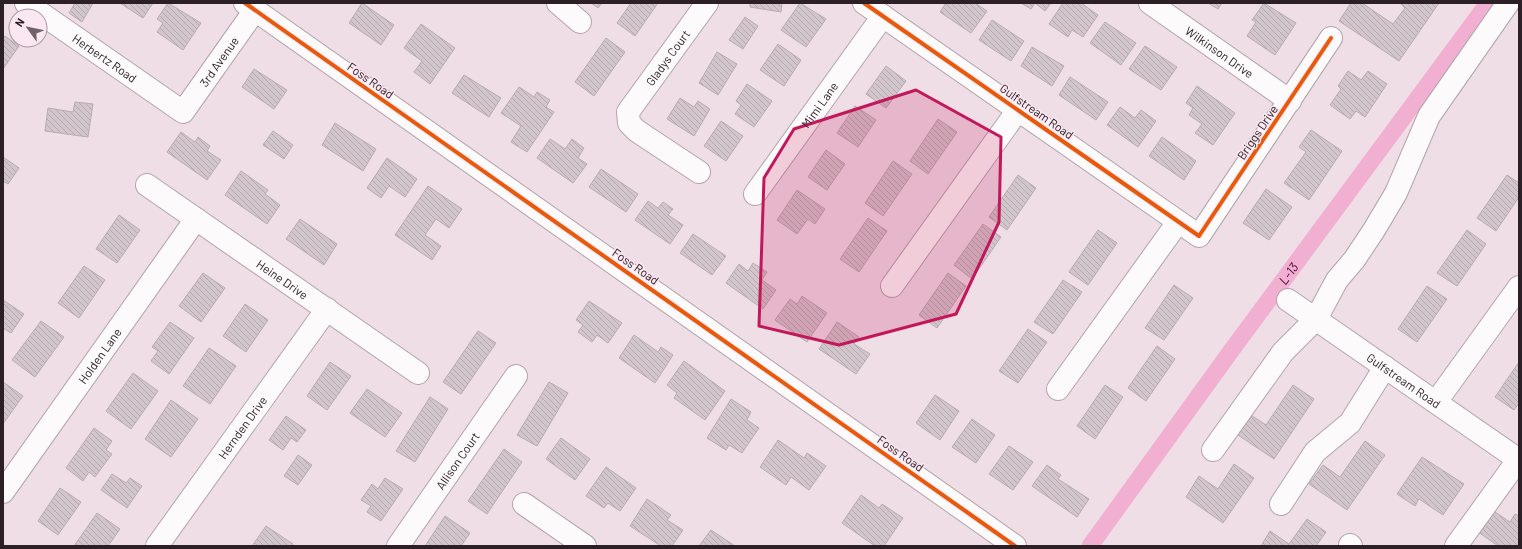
<svg xmlns="http://www.w3.org/2000/svg" width="1522" height="549" font-family="Barlow,sans-serif">
	<style>
		.lines { fill: none; stroke-linecap: round; stroke-linejoin: round }
		.canal { stroke: #f1afd2; stroke-width: 17 }
		.building { fill: url(#building-back-hatch); stroke: #b8abb1 }
		.minor-casing { stroke: #b2a4ab; stroke-width: 24 }
		.minor { stroke: #fdfafb; stroke-width: 22 }
		.cycleway-casing { stroke: #fbe7f1; stroke-width: 6 }
		.cycleway { stroke: #e8590c; stroke-width: 4 }
		.marked { fill: #c2185b; fill-opacity: 0.2; stroke: #c2185b; stroke-width: 3; stroke-linejoin: round }
		.labels { text-anchor: middle; dominant-baseline: central; stroke-width: 3; stroke-linejoin: round; paint-order: stroke }
		.street-label { font-size: 12px; fill: #2c2026; stroke: #fbe7f1 }
		.water-label { font-size: 13px; font-style: italic; fill: #4f0235; stroke: #fbe7f1 }
	</style>
	<defs>
		<pattern id="building-back-hatch" width="6" height="6" patternUnits="userSpaceOnUse"><rect width="6" height="6" fill="#d2c5cb"/><path d="M-1 5l2 2M0 0l6 6M5-1l2 2" fill="none" stroke="#b4a9ae"/></pattern>
	</defs>
	<rect width="100%" height="100%" fill="#efdee6"/>
	<g class="lines">
		<path class="canal" id="s1" d="M1090 546 1231 351 1488 3"/>
	</g>
	<g class="building">
		<path d="M75 3H93L82 22 69 13Z"/>
		<path d="M120 3H153L143 18Z"/>
		<path d="M168 3 201 23 183 50 157 32 163 23 157 19Z"/>
		<path d="M362 3 394 25 381 45 349 23Z"/>
		<path d="M591 3H602L598 8Z"/>
		<path d="M631 3H658L635 36 617 23Z"/>
		<path d="M750 3H782L781 12 750 7Z"/>
		<path d="M800 3 826 19 806 47 781 30Z"/>
		<path d="M946 3H975L987 11 971 33 940 12Z"/>
		<path d="M1021 3H1051L1045 11 1035 3 1031 9Z"/>
		<path d="M1063 3H1081L1098 15 1083 37 1072 30 1068 37 1049 24Z"/>
		<path d="M1208 3H1222L1218 9Z"/>
		<path d="M1264 3 1296 23 1275 55 1247 36 1256 22 1252 20Z"/>
		<path d="M1351 3H1362L1393 24 1405 8 1400 3H1439L1399 61 1339 21Z"/>
		<path d="M745 17 758 26 743 49 729 40Z"/>
		<path d="M992 20 1024 41 1011 61 979 40Z"/>
		<path d="M1105 22 1136 43 1121 65 1090 43Z"/>
		<path d="M421 24 455 48 430 84 414 72 422 61 404 48Z"/>
		<path d="M5 36 19 46 3 69V39Z"/>
		<path d="M606 38 625 52 594 96 575 82Z"/>
		<path d="M778 44 801 60 784 86 760 70Z"/>
		<path d="M1145 46 1177 67 1161 90 1129 69Z"/>
		<path d="M1032 47 1064 66 1052 86 1021 66Z"/>
		<path d="M717 52 737 64 718 95 699 83Z"/>
		<path d="M886 66 906 81 886 108 866 94Z"/>
		<path d="M254 69 287 90 274 109 242 87Z"/>
		<path d="M1348 71 1361 80 1368 71 1387 84 1365 117 1356 111 1350 119 1330 105 1341 89 1338 86Z"/>
		<path d="M464 75 501 98 489 117 452 93Z"/>
		<path d="M1070 77 1108 102 1096 120 1059 95Z"/>
		<path d="M747 84 772 101 754 127 735 114 741 105 736 101Z"/>
		<path d="M1197 86 1235 113 1213 145 1195 133 1202 124 1189 115 1193 108 1186 103Z"/>
		<path d="M519 87 534 97 537 92 550 100 546 107 554 112 527 152 511 142 521 126 501 113Z"/>
		<path d="M680 98 694 107 698 101 710 109 694 136 667 119Z"/>
		<path d="M75 102 93 104 88 137 45 131 48 108 73 112Z"/>
		<path d="M855 106 876 120 858 147 837 133Z"/>
		<path d="M1120 107 1135 118 1141 110 1156 121 1138 147 1107 125Z"/>
		<path d="M938 119 957 132 928 174 910 161Z"/>
		<path d="M721 121 743 136 726 161 704 146Z"/>
		<path d="M335 123 376 149 363 171 322 145Z"/>
		<path d="M1311 130 1342 151 1309 200 1284 183 1306 152 1299 147Z"/>
		<path d="M273 131 293 145 284 159 263 145Z"/>
		<path d="M181 132 195 142 198 137 210 146 207 151 221 160 207 180 167 152Z"/>
		<path d="M1162 137 1196 161 1184 180 1149 156Z"/>
		<path d="M550 139 565 149 572 139 584 148 578 158 587 164 573 183 537 158Z"/>
		<path d="M826 150 845 164 827 190 808 177Z"/>
		<path d="M3 157 19 168 8 184 3 181Z"/>
		<path d="M387 158 417 179 405 197 389 186 381 198 367 188Z"/>
		<path d="M893 161 912 174 883 216 865 203Z"/>
		<path d="M601 169 638 194 626 212 589 187Z"/>
		<path d="M241 171 268 190 265 194 280 205 267 224 225 195Z"/>
		<path d="M1018 175 1036 188 1007 230 989 217Z"/>
		<path d="M1507 175 1519 183V197L1496 231 1477 218Z"/>
		<path d="M428 186 462 209 449 228 436 219 425 235 441 246 432 260 395 235Z"/>
		<path d="M1266 189 1292 207 1269 240 1243 223Z"/>
		<path d="M797 190 825 209 815 224 808 219 797 234 777 220Z"/>
		<path d="M648 201 658 208 663 202 673 209 668 215 683 225 670 244 635 220Z"/>
		<path d="M119 215 140 230 117 263 96 249Z"/>
		<path d="M868 218 887 231 859 272 840 259Z"/>
		<path d="M300 219 337 244 324 265 286 239Z"/>
		<path d="M983 224 1001 237 972 279 954 265Z"/>
		<path d="M1098 230 1117 243 1088 285 1069 272Z"/>
		<path d="M1467 230 1486 244 1457 286 1437 273Z"/>
		<path d="M693 234 726 256 712 275 680 253Z"/>
		<path d="M753 263 767 272 762 280 776 290 763 309 726 283 739 264 748 271Z"/>
		<path d="M84 266 105 280 79 318 58 303Z"/>
		<path d="M203 273 225 288 201 322 179 306Z"/>
		<path d="M948 273 966 286 937 328 919 315Z"/>
		<path d="M1063 280 1082 292 1053 334 1034 322Z"/>
		<path d="M1174 285 1193 298 1164 340 1145 328Z"/>
		<path d="M1427 286 1447 299 1417 342 1398 329Z"/>
		<path d="M802 296 827 313 807 342 775 320 790 299 797 304Z"/>
		<path d="M3 300 24 314 11 333 3 328Z"/>
		<path d="M589 301 622 323 608 343 597 335 592 342 578 332 583 325 576 320Z"/>
		<path d="M245 304 268 320 246 352 223 336Z"/>
		<path d="M41 321 64 337 35 377 12 360Z"/>
		<path d="M170 322 194 338 169 374 151 361 158 351 152 347Z"/>
		<path d="M837 322 859 337 854 344 870 354 856 374 819 349Z"/>
		<path d="M1028 329 1047 342 1018 383 999 371Z"/>
		<path d="M478 331 496 343 461 394 443 382Z"/>
		<path d="M634 335 658 352 661 347 673 355 655 383 619 358Z"/>
		<path d="M1157 346 1175 359 1146 401 1128 388Z"/>
		<path d="M209 348 236 366 210 404 183 386Z"/>
		<path d="M684 361 725 391 705 420 674 398 677 393 667 385Z"/>
		<path d="M330 362 351 376 327 410 307 396Z"/>
		<path d="M1519 362V403L1514 410 1495 397Z"/>
		<path d="M133 373 158 391 131 429 106 411Z"/>
		<path d="M3 382 23 396 3 424Z"/>
		<path d="M549 382 568 393 537 446 517 435Z"/>
		<path d="M1105 385 1123 397 1095 439 1077 426Z"/>
		<path d="M1293 385 1314 399 1274 459 1235 433 1248 413 1266 425Z"/>
		<path d="M367 389 402 413 385 437 350 413Z"/>
		<path d="M935 395 959 411 940 440 916 423Z"/>
		<path d="M430 397 448 409 415 462 396 451Z"/>
		<path d="M731 399 751 412 747 420 759 428 742 453 729 445 726 450 707 438Z"/>
		<path d="M171 400 198 419 171 457 145 439Z"/>
		<path d="M286 416 306 430 297 442 291 438 283 450 269 440Z"/>
		<path d="M972 419 995 435 976 463 952 447Z"/>
		<path d="M94 428 112 441 106 450 112 454 95 477 89 472 83 481 66 468Z"/>
		<path d="M561 438 590 459 575 480 546 459Z"/>
		<path d="M778 440 804 458 807 453 826 466 809 490 791 477 786 485 760 467Z"/>
		<path d="M1365 441 1385 455 1347 510 1309 484 1323 465 1340 477Z"/>
		<path d="M1009 446 1033 462 1013 490 989 474Z"/>
		<path d="M504 449 522 462 487 514 468 501Z"/>
		<path d="M298 455 312 465 298 485 284 476Z"/>
		<path d="M1422 457 1464 484 1443 515 1419 499 1415 506 1397 494Z"/>
		<path d="M1234 464 1254 478 1223 523 1186 497 1199 476 1218 489Z"/>
		<path d="M1047 465 1061 475 1058 479 1089 499 1077 517 1032 486Z"/>
		<path d="M606 467 636 488 620 511 608 503 604 508 586 496Z"/>
		<path d="M112 474 126 483 130 478 142 486 127 508 101 490Z"/>
		<path d="M385 478 403 489 381 521 367 512 371 506 361 500 372 484 378 489Z"/>
		<path d="M60 488 81 502 58 535 38 521Z"/>
		<path d="M861 495 879 508 882 504 903 518 884 546H875L842 523Z"/>
		<path d="M647 499 671 515 667 520 683 530 672 546H661L630 526Z"/>
		<path d="M1492 510 1510 522 1515 514 1519 516V546H1498L1477 531Z"/>
		<path d="M97 513 120 529 108 546H74Z"/>
		<path d="M445 516 470 533 461 546H425Z"/>
		<path d="M1307 519 1326 532 1316 546H1261L1270 531 1289 544Z"/>
		<path d="M266 526 293 544 292 546H252Z"/>
		<path d="M711 530 735 546H699Z"/>
	</g>
	<g class="lines">
		<g class="minor-casing">
			<g id="minor">
				<path id="s2" d="M26 3 183 112 255 10"/>
				<path d="M245 3 1015 546"/>
				<path d="M558 3 580 22"/>
				<path d="M864 3 1199 236 1331 38"/>
				<path id="s3" d="M1150 3 1290 101"/>
				<path id="s4" d="M699 172 637 131 629 123 628 112 707 3"/>
				<path id="s5" d="M147 185 418 373"/>
				<path id="s6" d="M755 194 883 16"/>
				<path d="M892 286 1018 110"/>
				<path id="s7" d="M1288 300 1519 460"/>
				<path d="M1058 389 1178 222"/>
				<path d="M1436 402 1519 287"/>
				<path d="M1213 450 1283 352 1316 319 1337 280 1354 260 1374 230 1396 193 1429 116 1508 3"/>
				<path id="s8" d="M3 492 196 219"/>
				<path d="M524 504 585 546"/>
				<path d="M1281 504 1315 452 1350 423 1385 367"/>
				<path d="M1350 545 1351 546"/>
				<path id="s9" d="M157 546 327 309"/>
				<path id="s10" d="M398 546 516 376"/>
				<path d="M1456 546 1518 460"/>
			</g>
		</g>
		<use href="#minor" class="minor"/>
		<g class="cycleway-casing">
			<g id="cycleway">
				<path d="M245 3 1015 546"/>
				<path d="M864 3 1199 236 1331 38"/>
			</g>
		</g>
		<use href="#cycleway" class="cycleway"/>
	</g>
	<path class="marked" d="M916 90 1001 137 999 222 956 314 839 345 759 326 764 178 794 129Z"/>
	<g class="labels">
		<g class="street-label">
			<text stroke="none"><textPath href="#s3" startOffset="85">Wilkinson Drive</textPath></text>
			<text stroke="none"><textPath href="#s4" startOffset="164">Gladys Court</textPath></text>
			<text stroke="none"><textPath href="#s2" startOffset="96">Herbertz Road</textPath></text>
			<text stroke="none"><textPath href="#s2" startOffset="253">3rd Avenue</textPath></text>
			<text transform="translate(371 80) rotate(35)">Foss Road</text>
			<text stroke="none"><textPath href="#s6" startOffset="110">Mimi Lane</textPath></text>
			<text transform="translate(1037 111) rotate(35)">Gulfstream Road</text>
			<text transform="translate(1257 132) rotate(-56)">Briggs Drive</text>
			<text transform="translate(636 266) rotate(35)">Foss Road</text>
			<text stroke="none"><textPath href="#s5" startOffset="165">Heine Drive</textPath></text>
			<text stroke="none"><textPath href="#s8" startOffset="167">Holden Lane</textPath></text>
			<text stroke="none"><textPath href="#s7" startOffset="141">Gulfstream Road</textPath></text>
			<text stroke="none"><textPath href="#s9" startOffset="146">Hernden Drive</textPath></text>
			<text transform="translate(901 453) rotate(35)">Foss Road</text>
			<text stroke="none"><textPath href="#s10" startOffset="104">Allison Court</textPath></text>
		</g>
		<g class="water-label">
			<text stroke="none"><textPath href="#s1" startOffset="337">L-13</textPath></text>
		</g>
	</g>
	<rect width="1522" height="549" fill="none" stroke="#2c2026" stroke-width="8"/>
	<g transform="translate(28 28) rotate(303)"><circle r="19" fill="#fbe7f1" stroke="#a897a0"/>
	<path d="M0-3L7 15L0 10L-7 15Z" fill="#706269"/>
	<text y="-6" font-size="11" font-weight="bold" text-anchor="middle" fill="#2c2026">N</text>
	</g>
</svg>
